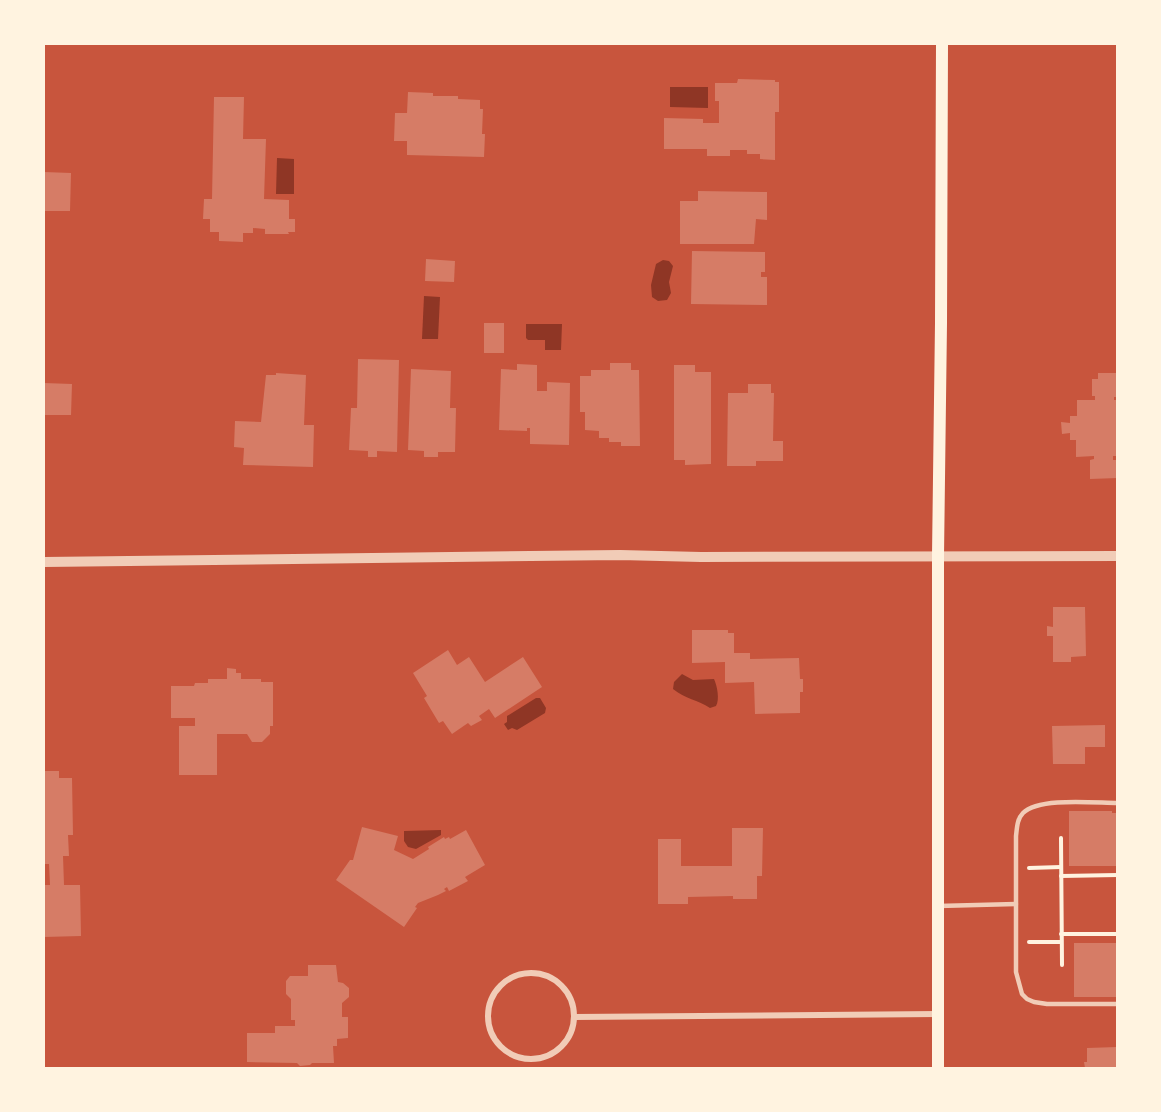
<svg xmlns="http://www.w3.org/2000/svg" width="1161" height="1112" font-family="'Golos Text',sans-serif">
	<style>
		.water { fill: #8f3625 }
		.building { fill: #d67c66 }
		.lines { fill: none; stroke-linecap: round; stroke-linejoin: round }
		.path { stroke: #fff3e0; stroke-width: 4 }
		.service { stroke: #f1ccb7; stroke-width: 4.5 }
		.minor { stroke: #f1ccb7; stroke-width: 6 }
		.tertiary { stroke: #f1ccb7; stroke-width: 10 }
		.secondary { stroke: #fff3e0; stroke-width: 12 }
	</style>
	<rect width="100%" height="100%" fill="#c8553d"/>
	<g class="water">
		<path d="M670 87H708V108L670 107Z"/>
		<path d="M277 158 294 159V194H276Z"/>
		<path d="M663 260 669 261 673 266 669 282 671 293 667 300 658 301 652 297 651 285 656 264Z"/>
		<path d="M424 296 440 297 438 339H422Z"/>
		<path d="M526 324H562L561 350H545V340H528L526 338Z"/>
		<path d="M682 674 693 680 714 679C717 685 720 700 716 706L710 708C698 700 685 699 673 689L674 682Z"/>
		<path d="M536 698H540L546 708 545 713 517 730 512 728 508 730 504 724 507 722V716Z"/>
		<path d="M441 830V835L416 849 408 847 404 841V831Z"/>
	</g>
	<g class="building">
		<path d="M738 79 775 80V82H779V112H775V160L760 159V154H747V150H730V156H707V149H664V118L703 119V123H719V101H715V83H737Z"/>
		<path d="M408 92 433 93V96H458V99L480 100V109H483L482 134H485L484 157 407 155V141H394L395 113H407Z"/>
		<path d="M214 97H244L243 139H266L264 199 289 200V219H295V232H288L289 234H265V229L253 228V233H243V242L219 241V232H210V219H203L204 199H212Z"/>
		<path d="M44 172 71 173 70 211H44Z"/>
		<path d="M698 191 767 192V220L756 219 754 244H680V201H698Z"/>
		<path d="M692 251 765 252V272H761V277H767V305L691 304Z"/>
		<path d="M426 259 455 261 454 282 425 281Z"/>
		<rect x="484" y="323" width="20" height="30"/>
		<path d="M358 359 399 360 397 452 377 451V457H368V451L349 450 351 408H357Z"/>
		<path d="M610 363H631V370H639L640 446H621V442H609V438H599V431L585 430V412H580V376H591V370H610Z"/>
		<path d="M517 364 537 365V391H547V382L570 383 569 445 530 444V428H527V431L499 430 501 369 517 370Z"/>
		<path d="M674 365H695V372H711V464L685 465V460H674Z"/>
		<path d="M411 369 451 371 450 408H456L455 452H438V457H424V451L408 450Z"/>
		<path d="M276 373 306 375 304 425H314L313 467 243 465 244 448 234 447 235 421 261 422 266 375H276Z"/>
		<path d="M1098 373H1118V397H1114V400H1117V456H1113V460H1118V478L1090 479V460L1094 459V456L1076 457V440H1070V433L1062 434 1061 422 1070 423V416H1077V400H1095V396H1092V379H1098Z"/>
		<path d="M44 383 72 384 71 415H44Z"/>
		<path d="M748 384H771V393H774L773 441H783V461H756V466H727L728 393H748Z"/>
		<path d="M1053 607H1085L1086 656 1071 657V662H1053V636H1047V626L1053 627Z"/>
		<path d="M692 630H728V633H734V653H750V659L799 658 800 679H803V692H800V713L755 714 754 682 725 683V662L692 663Z"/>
		<path d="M448 650 457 665 469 657 485 682 523 657 542 687 495 718 489 709 479 716 482 720 471 726 468 723 452 734 443 721 439 723 424 698 427 696 413 673Z"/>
		<path d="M227 668 236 669V673H241V679H261V682H273V726H270V734L262 742H252L247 734H217V775H179V726H195V718H171V686H194L195 683H208V679H227Z"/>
		<path d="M1105 725V747H1085V764H1053L1052 726Z"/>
		<path d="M44 771H59V778H72L73 835H68L69 856H63L64 885H80L81 936 44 937V885H50L49 864H44Z"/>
		<path d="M1069 811H1112V813H1118V866H1069Z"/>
		<path d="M362 827 398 836 394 850 413 859 429 849 428 847 444 837 445 839 449 837 450 839 466 830 485 865 465 877 468 881 449 891 447 887 444 889 446 891 438 895 418 903 415 907 417 908 404 927 336 880 350 860H353Z"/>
		<path d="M732 828H763L762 876H757V899H733V896L688 897V904H658V839H681V866H732Z"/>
		<path d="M1074 943H1118L1117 997H1074Z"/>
		<path d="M308 965H336L338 982 343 983 349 988V997L342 1003V1017H348V1038L337 1039V1046H333L334 1063H312L310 1065 300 1066 297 1063 247 1062V1033H275V1026H295V1020H291V999L286 994V981L290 976H308Z"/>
		<path d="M1117 1047 1118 1068H1085L1084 1062H1087V1048Z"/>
	</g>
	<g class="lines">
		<g class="path">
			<path d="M1061 838 1062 965"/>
			<path d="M1029 868 1061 867"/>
			<path d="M1061 876 1118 875"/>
			<path d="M1061 934H1118"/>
			<path d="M1029 942H1061"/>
		</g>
		<g class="service">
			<path d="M1118 803C1095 803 1039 797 1023 813 1017 819 1017 828 1016 836V972L1022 994 1027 999 1034 1002 1047 1004H1118"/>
			<path d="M938 906 1016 904"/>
		</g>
		<g class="minor">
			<circle cx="531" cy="1016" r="43"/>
			<path d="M574 1017 938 1014"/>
		</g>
		<path class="tertiary" d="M44 562 620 555 701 557 1118 556"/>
		<path class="secondary" d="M938 1068V556L941 323 942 44"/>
	</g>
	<rect width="1161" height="1112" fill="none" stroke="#fff3e0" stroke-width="90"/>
</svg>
